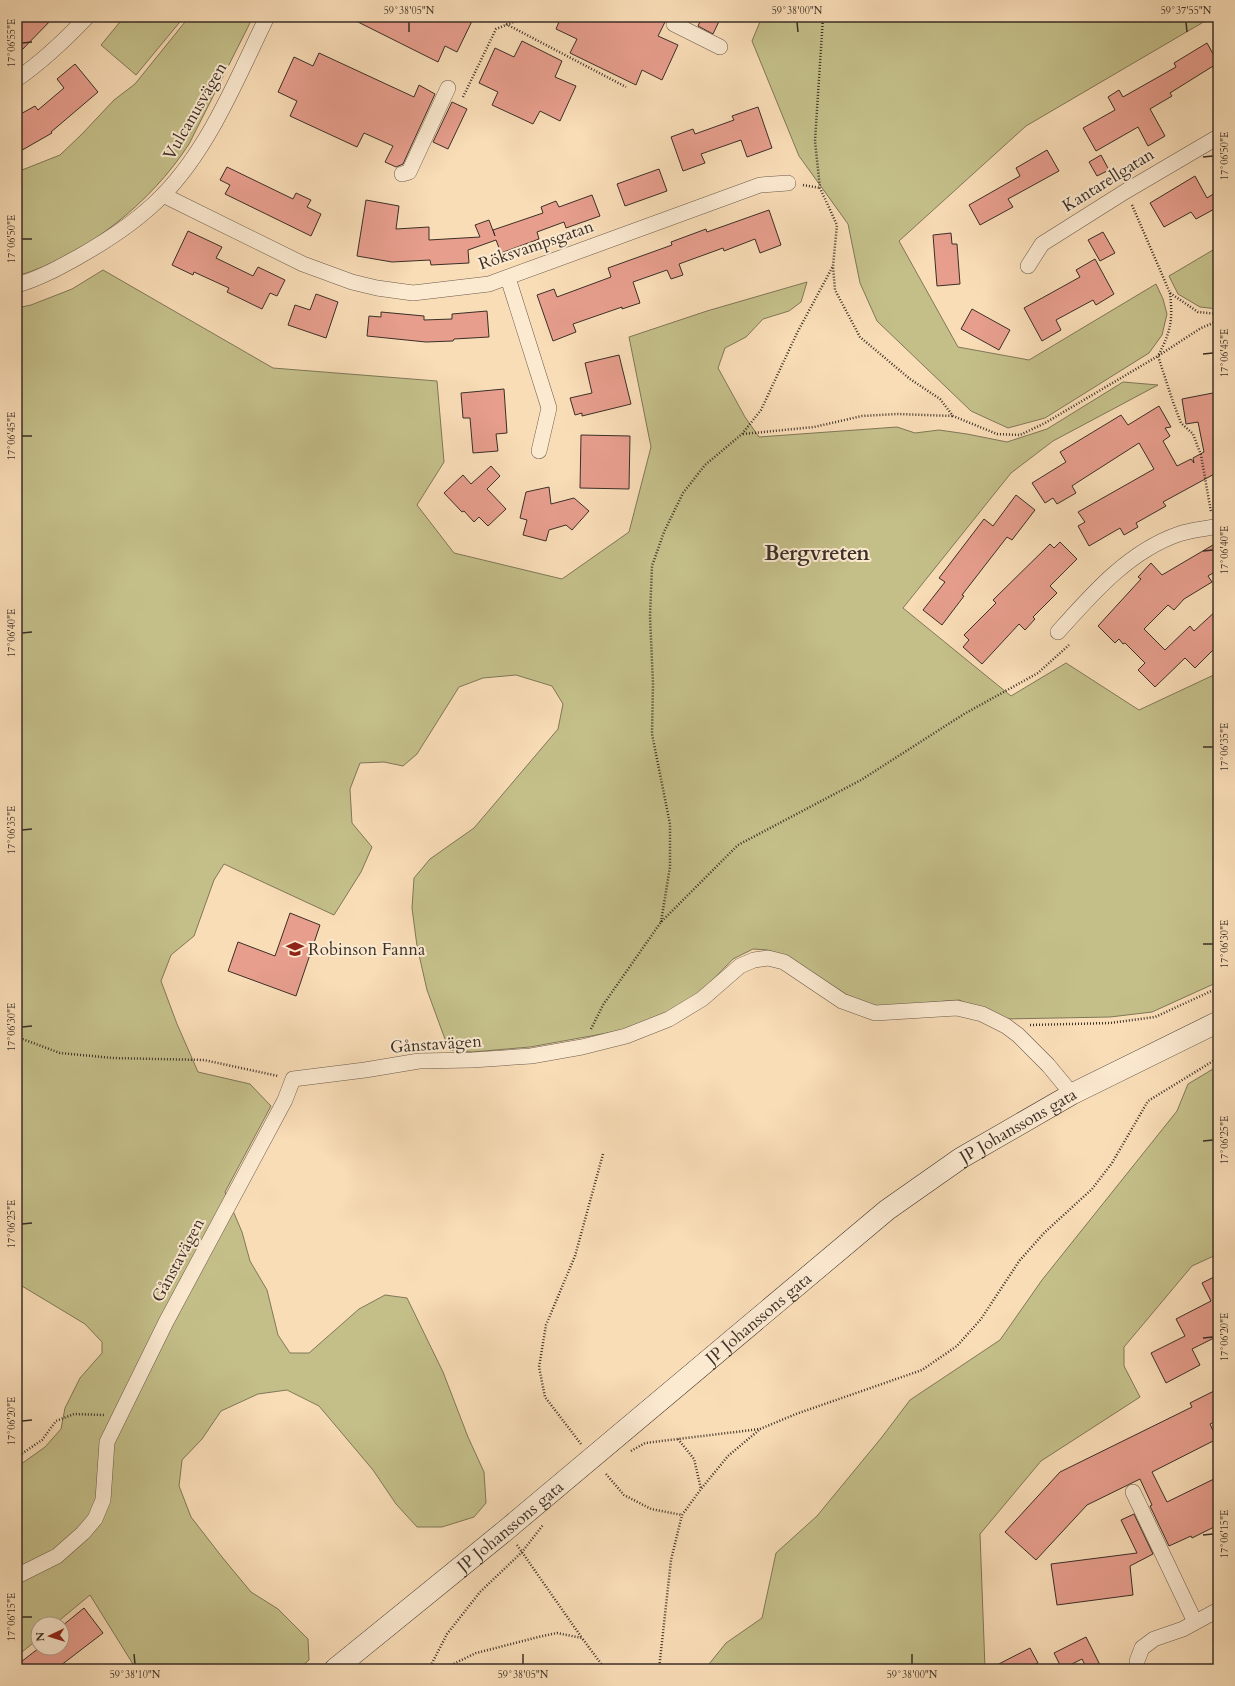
<svg xmlns="http://www.w3.org/2000/svg" width="1235" height="1686" font-family="Cardo,serif">
	<style>
		.green { fill: #c4bf89; stroke: #807758 }
		.building { fill: #e79e8d; stroke: #3b2f27 }
		.lines { fill: none; stroke-linecap: round; stroke-linejoin: round }
		.street-casing { stroke: #6a5a4b; stroke-width: 16 }
		.secondary-casing { stroke: #3b2f27; stroke-width: 22 }
		.path { stroke: #3b2f27; stroke-width: 2.5; stroke-dasharray: 1 2; stroke-linecap: butt }
		.street { stroke: #fbe9d0; stroke-width: 15 }
		.secondary { stroke: #fbe9d0; stroke-width: 21 }
		.ticks { fill: none; stroke: #3b2f27; stroke-width: 1.5 }
		.labels { text-anchor: middle; dominant-baseline: central; stroke-width: 4; stroke-linejoin: round; paint-order: stroke }
		.street-label { font-size: 17px; fill: #3b2f27; stroke: #fbe9d0 }
		.poi-label { font-size: 17px; fill: #3b2f27; stroke: #fbe9d0; text-anchor: start }
		.district-label { font-size: 21px; font-weight: bold; fill: #3b2f27; stroke: #fbe9d0 }
		.neatline { fill: none; stroke: #3b2f27; stroke-width: 1.5 }
		.ticks-label { font-size: 10px; text-anchor: middle; fill: #3b2f27 }
	</style>
	<rect width="100%" height="100%" fill="#f9ddb7"/>
	<filter id="stains"><feTurbulence type="fractalNoise" baseFrequency=".005" numOctaves="4"/><feColorMatrix values="0 0 0 0 .2 0 0 0 0 .09 0 0 0 0 .02 0 0 0 .5 -.17"/></filter>
	<radialGradient id="worn" r=".72"><stop offset=".6" stop-color="#630" stop-opacity="0"/><stop offset="1" stop-color="#630" stop-opacity=".3"/></radialGradient>
	<g class="green">
		<path d="M124 17H184L136 75 101 45Z"/>
		<path d="M189 17H253L189 144C151 203 85 256 17 276V172L60 155 82 134 114 100 135 84Z"/>
		<path d="M762 17H1212L1026 126 899 241 958 347 1029 360 1156 284 1163 299 1167 314 1162 335 1149 353 1045 418 1008 428 971 411 877 321 860 283 848 224 799 156 752 41Z"/>
		<path d="M1218 247V309L1200 307 1178 294 1169 276Z"/>
		<path d="M103 270 273 368 437 381 444 462 417 505 454 553 562 579 629 532 651 447 629 337 707 311 807 282 801 302 789 311 763 319 746 337 725 348 718 368 745 417 759 437 897 427 915 433 939 430 967 434 1007 442 1047 429 1123 382 1158 385 1053 441 1011 473 903 608 1011 696 1066 663 1139 710 1218 673V982L1152 1012 1110 1017 1003 1019 959 1000 876 1007 847 995 792 959 768 950 753 949 733 959 700 993 667 1012 624 1030 530 1047 472 1052 449 1050 427 990 417 946 412 908 414 878 430 859 474 828 558 729 563 704 552 686 516 675 483 678 459 687 417 754 403 766 384 762 360 763 350 789 352 823 372 847 361 872 334 915 224 864 214 880 194 936 171 955 161 981 177 1024 198 1072 250 1084 271 1106 225 1192 242 1232 250 1261 267 1290 278 1335 290 1353H309L359 1309 385 1295 407 1298 443 1372 468 1437 484 1472 486 1503 474 1517 442 1527H417L396 1504 373 1470 319 1406 287 1390 258 1394 221 1411 202 1439 182 1460 179 1486 191 1517 222 1557 251 1592 278 1609 308 1639 309 1660 299 1669H136L90 1595 55 1624H38V1639L17 1656V1467L45 1447 61 1429 65 1408 80 1378 102 1353V1342L85 1324 17 1283V308L31 305 72 289Z"/>
		<path d="M1218 1066V1254L1192 1266 1124 1347V1366L1140 1397 1041 1461 980 1534 985 1669H705L726 1643 762 1618 776 1553 817 1516 882 1437 910 1400 1000 1340 1042 1280 1177 1111 1188 1084Z"/>
	</g>
	<g class="building">
		<path d="M17 17H54L17 55Z"/>
		<path d="M348 17H474L457 52 445 46 438 62Z"/>
		<path d="M561 17H655L665 22 658 36 678 45 662 80 642 70 636 85 570 53 577 39 556 29Z"/>
		<path d="M702 17H721L713 34 698 26Z"/>
		<path d="M522 41 562 61 555 77 576 86 560 121 540 111 533 124 492 105 498 92 479 83 495 48 514 57Z"/>
		<path d="M1207 43 1218 63 1170 93 1172 96 1150 109 1165 136 1148 146 1138 127 1096 151 1083 128 1115 110 1108 97 1119 90 1123 97 1176 67 1174 63Z"/>
		<path d="M319 53 414 97 419 85 435 94 403 164 396 167 385 162 393 146 364 133 357 147 290 116 297 101 278 92 294 57 313 66Z"/>
		<path d="M75 64 98 92 51 132 52 133 17 153V116L35 106 38 110 64 88 57 79Z"/>
		<path d="M452 102 467 109 448 149 433 142Z"/>
		<path d="M758 107 772 148 747 157 741 140 701 154 705 163 683 171 671 137 693 129 695 134 734 120 732 116Z"/>
		<path d="M1047 150 1059 171 1008 199 1013 207 980 225 969 205 1020 176 1016 168Z"/>
		<path d="M1101 155 1109 170 1097 176 1089 162Z"/>
		<path d="M227 167 293 199 296 193 311 200 307 207 321 214 311 236 225 194 230 185 220 180Z"/>
		<path d="M659 169 667 191 625 206 617 184Z"/>
		<path d="M1195 176 1207 198 1218 191V207L1196 219 1191 212 1164 227 1150 203Z"/>
		<path d="M592 195 600 216 566 228 564 222 537 232 539 239 501 253 496 240 468 250 469 263 431 265 430 260 392 262 357 256 366 200 399 206 396 229 429 227V240L480 237 475 225 489 220 495 236 493 230 543 213 541 207 556 201 559 207Z"/>
		<path d="M769 210 781 245 760 253 755 239 724 251 723 248 679 264 683 275 671 279 667 270 633 282 640 303 622 309V307L573 324 576 332 553 341 537 295 554 289 557 297 611 277 608 268 672 245 671 242 706 229 707 232Z"/>
		<path d="M188 231 222 247 216 258 253 276 258 267 285 280 277 296 270 293 262 309 227 292 229 288 194 272 193 275 172 265Z"/>
		<path d="M1103 232 1115 253 1100 261 1088 240Z"/>
		<path d="M951 233 952 244H957L960 284 937 286 933 235Z"/>
		<path d="M1095 259 1114 294 1096 305 1093 300 1056 320 1061 330 1042 341 1024 308 1080 277 1076 270Z"/>
		<path d="M316 294 338 302 326 338 288 325 295 305 310 310Z"/>
		<path d="M972 309 1010 330 999 350 961 329Z"/>
		<path d="M487 311 489 337 454 339 453 341 426 342 367 336 369 316 381 317V312L424 316V320L452 319V314Z"/>
		<path d="M619 355 631 404 582 416V413L575 415 570 398 592 393 585 363Z"/>
		<path d="M504 389 507 433 496 434 498 451 473 453 470 418H463L461 393Z"/>
		<path d="M1218 392V472L1163 502 1166 506 1136 523 1138 527 1124 535 1120 528 1089 546 1078 526 1085 522 1078 512 1154 469 1139 443 1078 482 1072 486 1076 493 1057 504 1053 498 1045 503 1032 483 1066 462 1060 452 1121 415 1128 425 1159 406 1171 427 1165 428 1170 436 1163 441 1177 466 1191 459 1194 463 1193 458 1204 452 1198 422 1186 424 1182 399Z"/>
		<path d="M581 435 630 436 629 489 580 488Z"/>
		<path d="M491 466 500 476 487 489 506 509 488 526 479 517 474 522 464 511 462 512 444 493 463 475 471 484Z"/>
		<path d="M549 487 551 504 574 498 589 511 572 530 566 525 549 530 546 541 523 535 527 520 520 518 526 492Z"/>
		<path d="M1016 495 1035 510 1012 540 1007 537 962 595 964 596 942 625 923 610 945 582 939 578 984 519 993 526Z"/>
		<path d="M1060 542 1077 559 1050 586 1057 593 1033 617 1035 619 1025 630 1019 624 982 664 963 647 969 640 964 635 996 603 993 600 1050 544 1054 548Z"/>
		<path d="M1218 542V570L1208 576 1212 582 1184 599 1174 610 1168 605 1144 629 1165 650 1190 626 1194 631 1218 609V645L1195 668 1185 658 1155 687 1138 670 1145 663 1125 643 1123 644 1119 639 1115 643 1098 626 1141 579 1138 577 1151 563 1162 575Z"/>
		<path d="M290 913 320 925 296 996 228 971 238 942 275 956Z"/>
		<path d="M1218 1275V1336L1192 1349 1200 1365 1166 1383 1151 1353 1185 1336 1176 1319 1211 1301 1202 1283Z"/>
		<path d="M1218 1389V1420L1210 1424 1217 1439 1152 1472 1167 1502 1218 1477V1525L1192 1538 1191 1536 1169 1546 1150 1506 1152 1505 1140 1479 1087 1505 1036 1560 1005 1532 1060 1472 1192 1407 1190 1403Z"/>
		<path d="M1134 1514 1153 1554 1130 1566 1133 1595 1057 1605 1051 1564 1137 1553 1121 1520Z"/>
		<path d="M84 1608 103 1633 56 1669H17V1665L39 1648H62V1626Z"/>
		<path d="M1086 1637 1102 1669H1087L1082 1659 1062 1669 1054 1653Z"/>
		<path d="M1030 1648 1038 1663 1026 1669H989Z"/>
	</g>
	<g class="lines">
		<g class="street-casing">
			<g id="street">
				<path d="M676 17 674 24 720 47"/>
				<path d="M17 79C43 61 65 40 87 17"/>
				<path d="M402 174 409 172 448 88"/>
				<path d="M163 195 303 264 352 282 377 288 413 293 489 284 760 185 788 183"/>
				<path d="M1028 266 1042 244 1126 191 1218 137"/>
				<path d="M508 278 549 408 539 451"/>
				<path d="M17 285C39 279 60 267 80 256 110 239 139 220 163 195 210 147 238 76 267 17"/>
				<path d="M1058 632C1092 594 1129 551 1179 534 1191 530 1205 529 1218 526"/>
				<path d="M1133 1492 1195 1622"/>
				<path d="M17 1576 57 1556 83 1533 95 1519 103 1500 107 1442 166 1322 285 1100 293 1079 365 1070 419 1061 472 1060 531 1056 582 1047 626 1036 669 1019 702 999 740 966 754 960 768 958 784 962 842 1001 875 1013 957 1008 982 1014 1006 1026 1018 1035 1048 1065 1072 1094"/>
				<path d="M1137 1669V1661L1142 1648 1154 1639 1183 1629 1218 1610"/>
			</g>
		</g>
		<g class="secondary-casing">
			<g id="secondary">
				<path id="s1" d="M335 1669 506 1530 887 1210 961 1158 1072 1094 1218 1022"/>
			</g>
		</g>
		<g class="path">
			<path d="M823 17 815 141 820 188 837 225 833 266 835 290 860 337 910 379 940 399 953 416 997 434 1020 435 1045 423 1158 356 1201 328 1218 321"/>
			<path d="M506 24 626 87"/>
			<path d="M463 97 496 29 526 17"/>
			<path d="M803 185 820 188"/>
			<path d="M1132 205 1170 293 1198 312 1218 314"/>
			<path d="M1170 293C1173 320 1171 331 1158 356L1173 402 1181 423 1193 434 1201 455 1211 512"/>
			<path d="M743 434 814 427 862 416 897 414 953 416"/>
			<path d="M661 922 670 867V824L652 734 653 684 650 616 652 566 664 532 683 493 705 465 742 434 761 410 797 333 833 266"/>
			<path d="M1030 1025 1110 1023 1155 1017 1218 988"/>
			<path d="M591 1029 603 1005 661 922 738 845 861 780 964 714 1038 673 1069 645"/>
			<path d="M17 1037 60 1053 113 1058 204 1060 278 1076"/>
			<path d="M678 1439 694 1459 701 1489"/>
			<path d="M581 1444 545 1397 539 1367 546 1325 575 1256 603 1154"/>
			<path d="M631 1451 645 1443 760 1429 796 1414 922 1370 957 1346 981 1319 1020 1260 1044 1233 1092 1189 1112 1163 1148 1101 1218 1058"/>
			<path d="M17 1457 42 1440 56 1421 74 1414 104 1415"/>
			<path d="M606 1474 624 1495 651 1509 682 1515"/>
			<path d="M517 1545 582 1638"/>
			<path d="M429 1669 447 1634 480 1592 522 1552 543 1525"/>
			<path d="M443 1669 476 1653 538 1637 557 1633 582 1638 605 1669"/>
			<path d="M659 1669 671 1560 682 1515 701 1489 728 1456 759 1430"/>
		</g>
		<use href="#street" class="street"/>
		<use href="#secondary" class="secondary"/>
	</g>
	<path class="ticks" d="M409 22V32M797 22 798 32M1186 22 1187 32M22 43 32 42M1203 157 1213 156M22 239H32M1203 354 1213 353M22 436H32M1203 551 1213 550M22 633 32 632M1203 747H1213M22 830 32 829M1203 944H1213M22 1027 32 1026M1203 1141 1213 1140M22 1224 32 1223M1203 1338 1213 1337M22 1421 32 1420M1203 1535 1213 1534M22 1617H32M134 1654 135 1664M523 1654V1664M912 1654V1664"/>
	<defs>
		<g id="school-bare" transform="scale(1.38)"><path d="M0-5L7-2L0 1L-7-2ZM-4 1L0 2.5L4 1V4Q0 6-4 4Z" fill="#8f2418" stroke="#fbe9d0" stroke-width="2.5" paint-order="stroke"/></g>
	</defs>
	<g fill-rule="evenodd">
		<use href="#school-bare" x="295" y="949"/>
	</g>
	<g class="labels">
		<g class="street-label">
			<text transform="translate(195 111) rotate(-60)">Vulcanusvägen</text>
			<text transform="translate(1108 180) rotate(-32)">Kantarellgatan</text>
			<text transform="translate(536 245) rotate(-19)">Röksvampsgatan</text>
			<text transform="translate(436 1044) rotate(-4)">Gånstavägen</text>
			<text stroke="none"><textPath href="#s1" startOffset="874">JP Johanssons gata</textPath></text>
			<text transform="translate(178 1260) rotate(-62)">Gånstavägen</text>
			<text stroke="none"><textPath href="#s1" startOffset="550">JP Johanssons gata</textPath></text>
			<text stroke="none"><textPath href="#s1" startOffset="226">JP Johanssons gata</textPath></text>
		</g>
		<g class="poi-label">
			<text x="308" y="949">Robinson Fanna</text>
		</g>
		<g class="district-label">
			<text x="817" y="553">Bergvreten</text>
		</g>
	</g>
	<rect width="1235" height="1686" fill="none" stroke="#f9ddb7" stroke-width="44"/>
	<g transform="translate(50 1636) rotate(266)"><circle r="19" fill="#fbe9d0" stroke="#ae9f8c"/>
	<path d="M0-3L7 15L0 10L-7 15Z" fill="#8f2418"/>
	<text y="-6" font-size="11" font-weight="bold" text-anchor="middle" fill="#3b2f27">N</text>
	</g>
	<rect x="22" y="22" width="1191" height="1642" class="neatline"/>
	<g class="ticks-label">
		<text x="409" y="14">59°38'05"N</text>
		<text x="797" y="14">59°38'00"N</text>
		<text x="1186" y="14">59°37'55"N</text>
		<text transform="translate(11 43) rotate(-90)" y="4">17°06'55"E</text>
		<text transform="translate(1224 156) rotate(-90)" y="4">17°06'50"E</text>
		<text transform="translate(11 239) rotate(-90)" y="4">17°06'50"E</text>
		<text transform="translate(1224 353) rotate(-90)" y="4">17°06'45"E</text>
		<text transform="translate(11 436) rotate(-90)" y="4">17°06'45"E</text>
		<text transform="translate(1224 550) rotate(-90)" y="4">17°06'40"E</text>
		<text transform="translate(11 633) rotate(-90)" y="4">17°06'40"E</text>
		<text transform="translate(1224 747) rotate(-90)" y="4">17°06'35"E</text>
		<text transform="translate(11 830) rotate(-90)" y="4">17°06'35"E</text>
		<text transform="translate(1224 944) rotate(-90)" y="4">17°06'30"E</text>
		<text transform="translate(11 1027) rotate(-90)" y="4">17°06'30"E</text>
		<text transform="translate(1224 1140) rotate(-90)" y="4">17°06'25"E</text>
		<text transform="translate(11 1224) rotate(-90)" y="4">17°06'25"E</text>
		<text transform="translate(1224 1337) rotate(-90)" y="4">17°06'20"E</text>
		<text transform="translate(11 1421) rotate(-90)" y="4">17°06'20"E</text>
		<text transform="translate(1224 1534) rotate(-90)" y="4">17°06'15"E</text>
		<text transform="translate(11 1617) rotate(-90)" y="4">17°06'15"E</text>
		<text x="135" y="1678">59°38'10"N</text>
		<text x="523" y="1678">59°38'05"N</text>
		<text x="912" y="1678">59°38'00"N</text>
	</g>
	<rect width="100%" height="100%" filter="url(#stains)"/>
	<rect width="100%" height="100%" fill="url(#worn)"/>
</svg>
